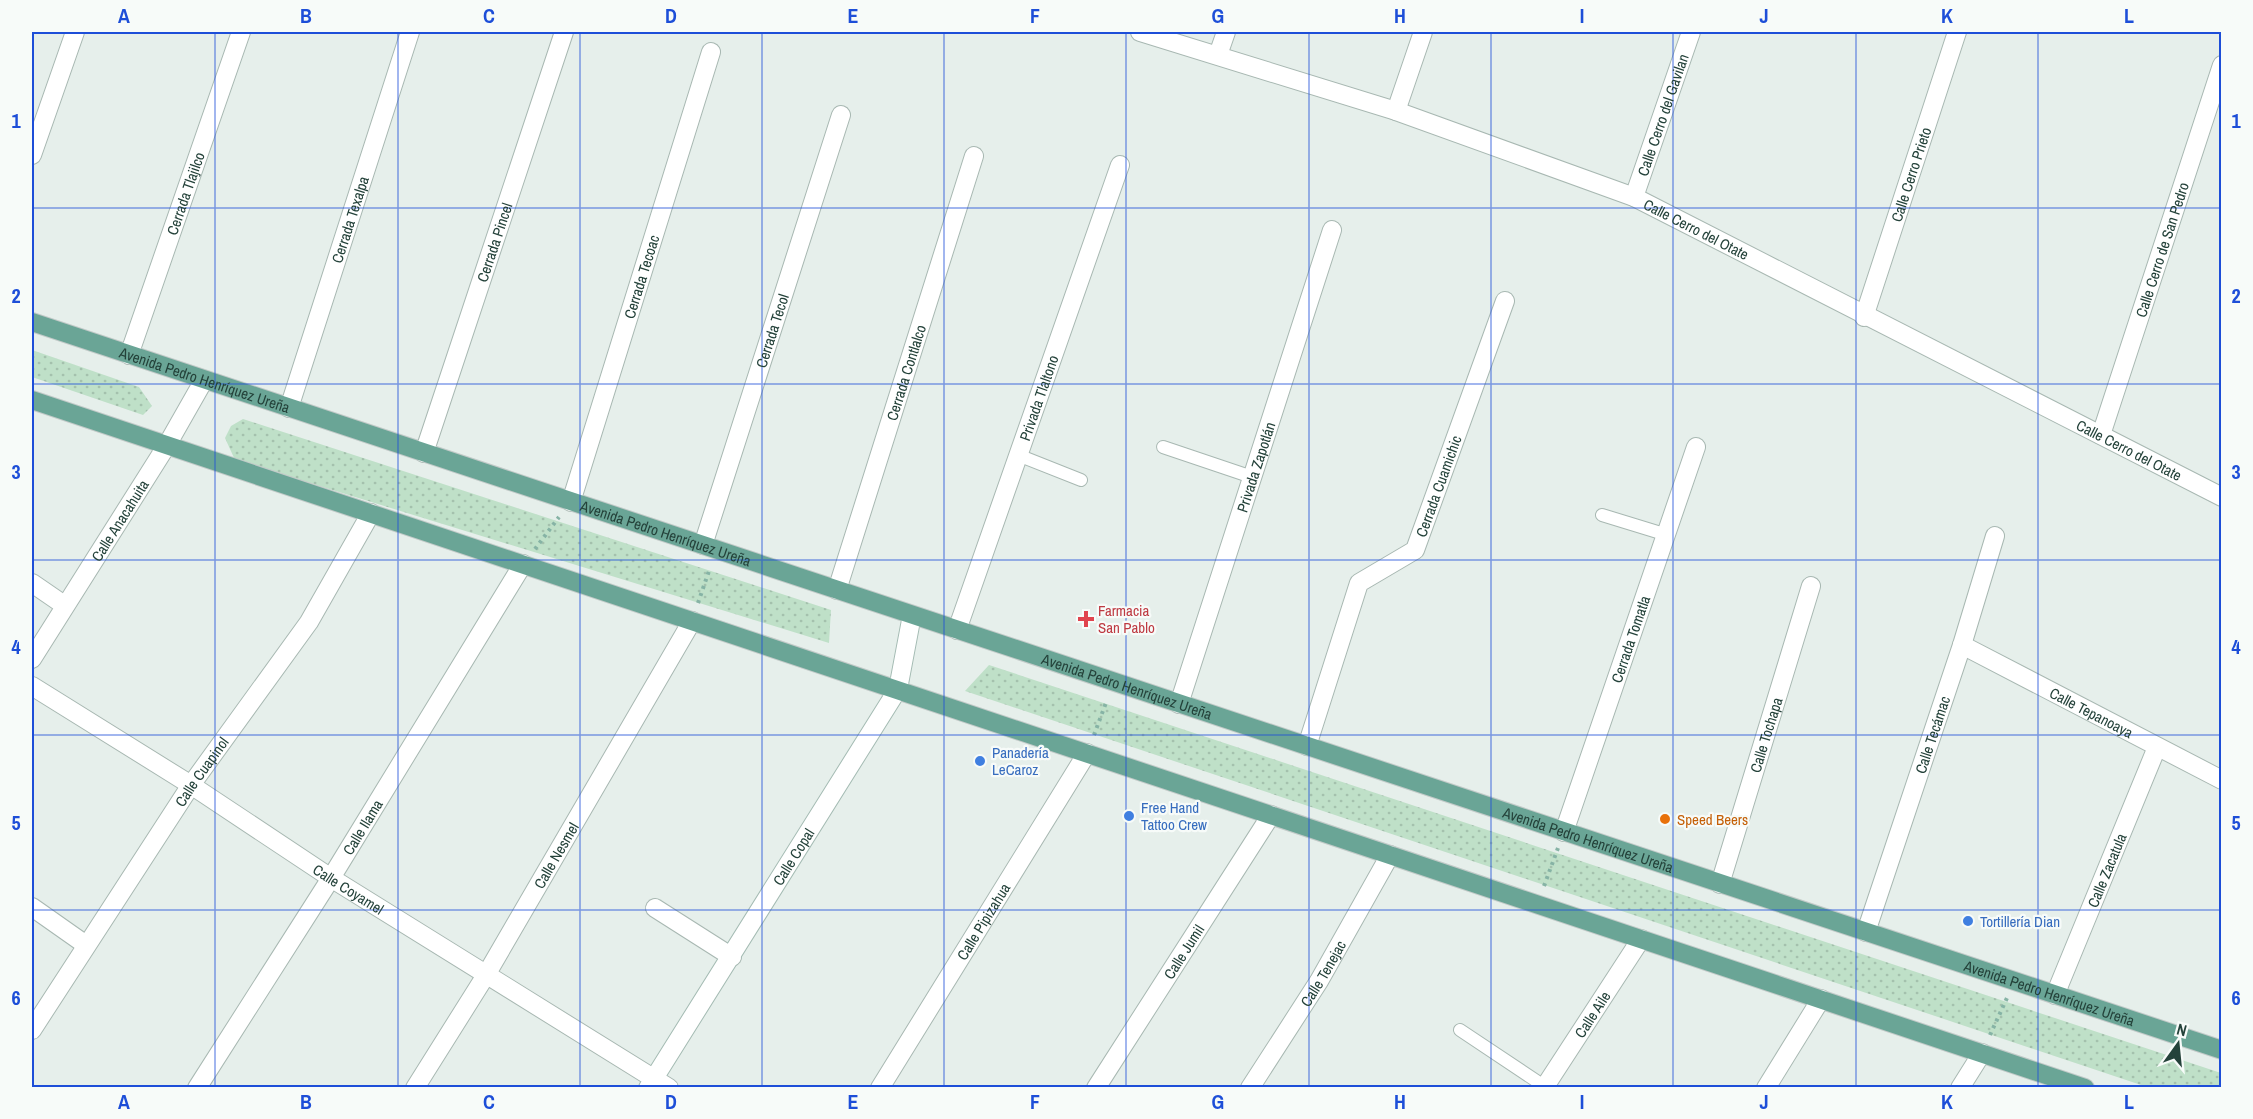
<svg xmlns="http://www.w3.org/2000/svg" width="2253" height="1119" font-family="'Archivo Narrow',sans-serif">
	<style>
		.park { fill: url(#park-dots) }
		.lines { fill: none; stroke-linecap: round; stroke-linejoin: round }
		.lane-casing { stroke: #a8b8b2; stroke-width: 14 }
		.street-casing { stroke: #a8b8b2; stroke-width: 20 }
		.secondary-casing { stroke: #a4bbb3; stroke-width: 20 }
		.primary-casing { stroke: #c2cac8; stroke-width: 20 }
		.path { stroke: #86b3a5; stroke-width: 4; stroke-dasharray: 3 4.5; stroke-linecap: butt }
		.lane { stroke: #fff; stroke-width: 12 }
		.street { stroke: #fff; stroke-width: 18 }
		.secondary { stroke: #fff; stroke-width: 18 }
		.primary { stroke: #6aa596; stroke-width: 18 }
		.grid { fill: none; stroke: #1d4ed8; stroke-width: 1.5; stroke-opacity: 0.55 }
		.health-dot { fill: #e0444e; stroke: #f7fbf9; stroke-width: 2 }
		.shop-dot { fill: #3f7fe0; stroke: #f7fbf9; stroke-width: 2 }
		.food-dot { fill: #e8710a; stroke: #f7fbf9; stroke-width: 2 }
		.labels { text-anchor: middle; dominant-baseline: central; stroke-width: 4.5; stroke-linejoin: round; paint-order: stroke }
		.street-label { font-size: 15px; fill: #24423a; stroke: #f7fbf9 }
		.health-label { font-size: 15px; fill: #be3a42; stroke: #f7fbf9; text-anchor: start }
		.shop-label { font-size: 15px; fill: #366cbe; stroke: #f7fbf9; text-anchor: start }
		.food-label { font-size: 15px; fill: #c56008; stroke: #f7fbf9; text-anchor: start }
		.neatline { fill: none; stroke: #1d4ed8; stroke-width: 2 }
		.grid-label { font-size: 20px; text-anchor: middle; font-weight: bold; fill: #1d4ed8 }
	</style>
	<defs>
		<pattern id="park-dots" width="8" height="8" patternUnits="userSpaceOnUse" patternTransform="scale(1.5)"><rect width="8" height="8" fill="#bfe0c8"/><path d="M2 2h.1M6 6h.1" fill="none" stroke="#a4c1ad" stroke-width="1.8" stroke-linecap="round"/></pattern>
	</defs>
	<rect width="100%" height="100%" fill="#e6efeb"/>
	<g class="park">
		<path d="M32 350 139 387 152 406 143 415 32 377Z"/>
		<path d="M243 419 831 610 829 643 235 460 225 438 231 426Z"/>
		<path d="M989 665 2221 1073V1087H2147L965 691Z"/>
	</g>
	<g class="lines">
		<g class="lane-casing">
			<g id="lane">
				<path d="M1163 447 1252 477"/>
				<path d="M1018 455 1081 480"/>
				<path d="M1602 515 1664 534"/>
				<path d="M1460 1030 1544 1086"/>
			</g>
		</g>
		<g class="street-casing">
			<g id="street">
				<path id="s1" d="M1140 32 1396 111 1634 197 2222 497"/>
				<path d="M1218 55 1226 32"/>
				<path d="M1396 111 1423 32"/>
				<path d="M32 155 75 32"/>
				<path id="s2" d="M1634 197 1691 32"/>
				<path id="s3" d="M1864 317 1957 32"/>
				<path id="s4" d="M129 355 241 32"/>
				<path id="s5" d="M289 408 410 32"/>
				<path id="s6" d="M2101 435 2222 65"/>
				<path id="s7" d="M424 453 564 32"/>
				<path id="s8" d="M571 502 711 52"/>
				<path id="s9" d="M703 545 841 115"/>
				<path d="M32 583 64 605"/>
				<path id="s10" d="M837 590 974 156"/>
				<path id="s11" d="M957 630 1120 165"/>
				<path id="s12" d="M1962 645 2222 780"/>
				<path id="s13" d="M32 659 167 445 204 380"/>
				<path id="s14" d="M32 686 191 785 331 878 669 1088"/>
				<path id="s15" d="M1179 704 1332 230"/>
				<path id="s16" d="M1307 746 1359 583 1415 550 1505 301"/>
				<path id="s17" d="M1564 832 1696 447"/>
				<path id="s18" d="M1720 884 1811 586"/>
				<path d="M32 907 86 945"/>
				<path d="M655 908 732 957"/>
				<path id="s19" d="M1866 932 1962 645 1995 536"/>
				<path id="s20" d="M2055 995 2157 747"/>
				<path id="s21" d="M32 1030 191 785 309 622 371 513"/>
				<path id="s22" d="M197 1088 331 878 523 564"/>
				<path id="s23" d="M415 1088 486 975 692 621"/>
				<path id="s24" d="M880 1088 1087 753"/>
				<path id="s25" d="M1096 1088 1271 815"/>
				<path id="s26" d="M1250 1088 1319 981 1390 855"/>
				<path id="s27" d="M1544 1088 1641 939"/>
				<path d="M1766 1088 1821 999"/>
				<path d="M1960 1088 1982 1053"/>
			</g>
		</g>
		<g class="secondary-casing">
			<g id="secondary">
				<path id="s28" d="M648 1088 898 689 912 615"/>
			</g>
		</g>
		<g class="primary-casing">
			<g id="primary">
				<path id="s29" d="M32 322 2222 1050"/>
				<path d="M32 400 2085 1088"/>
			</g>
		</g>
		<g class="path">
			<path d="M535 549 559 517"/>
			<path d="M698 603 710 568"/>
			<path d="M1094 735 1107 700"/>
			<path d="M1544 886 1558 848"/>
			<path d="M1990 1035 2007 998"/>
		</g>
		<use href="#lane" class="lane"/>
		<use href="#street" class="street"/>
		<use href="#secondary" class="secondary"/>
		<use href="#primary" class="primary"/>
	</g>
	<path class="grid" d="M215 32V1088M398 32V1088M580 32V1088M762 32V1088M944 32V1088M1126 32V1088M1309 32V1088M1491 32V1088M1673 32V1088M1856 32V1088M2038 32V1088M32 208H2222M32 384H2222M32 560H2222M32 735H2222M32 910H2222"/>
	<path class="health-dot" d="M1083 610h6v6h6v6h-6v6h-6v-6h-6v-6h6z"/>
	<g class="shop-dot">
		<circle cx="980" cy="761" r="6"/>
		<circle cx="1129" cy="816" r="6"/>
		<circle cx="1968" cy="921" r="6"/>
	</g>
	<circle class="food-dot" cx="1665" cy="819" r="6"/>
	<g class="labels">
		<g class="street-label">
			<text stroke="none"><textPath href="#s2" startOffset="87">Calle Cerro del Gavilan</textPath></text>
			<text stroke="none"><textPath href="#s3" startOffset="150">Calle Cerro Prieto</textPath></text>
			<text stroke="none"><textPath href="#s4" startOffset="171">Cerrada Tlajilco</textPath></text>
			<text stroke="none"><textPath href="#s5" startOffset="198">Cerrada Texalpa</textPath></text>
			<text stroke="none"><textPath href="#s1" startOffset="591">Calle Cerro del Otate</textPath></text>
			<text stroke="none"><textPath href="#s7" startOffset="222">Cerrada Pincel</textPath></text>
			<text stroke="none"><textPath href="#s6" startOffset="195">Calle Cerro de San Pedro</textPath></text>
			<text stroke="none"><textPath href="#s8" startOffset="236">Cerrada Tecoac</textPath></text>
			<text stroke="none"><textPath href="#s9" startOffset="225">Cerrada Tecol</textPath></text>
			<text stroke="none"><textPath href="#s10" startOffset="228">Cerrada Contlalco</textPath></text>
			<text stroke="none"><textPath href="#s29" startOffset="182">Avenida Pedro Henríquez Ureña</textPath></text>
			<text stroke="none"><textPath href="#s11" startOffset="246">Privada Tlaltono</textPath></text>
			<text stroke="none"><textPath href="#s1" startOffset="1077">Calle Cerro del Otate</textPath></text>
			<text stroke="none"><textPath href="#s15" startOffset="249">Privada Zapotlán</textPath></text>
			<text stroke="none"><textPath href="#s16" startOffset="304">Cerrada Cuamichic</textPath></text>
			<text stroke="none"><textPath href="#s13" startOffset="164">Calle Anacahuita</textPath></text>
			<text stroke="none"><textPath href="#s29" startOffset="668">Avenida Pedro Henríquez Ureña</textPath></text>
			<text stroke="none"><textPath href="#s17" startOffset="204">Cerrada Tomatla</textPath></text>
			<text stroke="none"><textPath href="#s29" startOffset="1154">Avenida Pedro Henríquez Ureña</textPath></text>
			<text stroke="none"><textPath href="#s12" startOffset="146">Calle Tepanoaya</textPath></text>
			<text stroke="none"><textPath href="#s19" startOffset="208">Calle Tecámac</textPath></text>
			<text stroke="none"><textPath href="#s18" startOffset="156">Calle Tochapa</textPath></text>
			<text stroke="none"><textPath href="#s21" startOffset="309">Calle Cuapinol</textPath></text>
			<text stroke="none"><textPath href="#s22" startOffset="309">Calle Ilama</textPath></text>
			<text stroke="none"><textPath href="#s29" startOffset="1640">Avenida Pedro Henríquez Ureña</textPath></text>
			<text stroke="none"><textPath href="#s23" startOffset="272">Calle Nesmel</textPath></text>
			<text stroke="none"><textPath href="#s28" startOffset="273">Calle Copal</textPath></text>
			<text stroke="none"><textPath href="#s20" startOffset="135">Calle Zacatula</textPath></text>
			<text stroke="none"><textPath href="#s14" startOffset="376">Calle Coyamel</textPath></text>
			<text stroke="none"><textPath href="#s24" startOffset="196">Calle Pipizahua</textPath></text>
			<text stroke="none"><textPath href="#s25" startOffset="162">Calle Jumil</textPath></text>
			<text stroke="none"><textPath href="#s26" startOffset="136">Calle Tenejac</textPath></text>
			<text stroke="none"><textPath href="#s29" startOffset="2126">Avenida Pedro Henríquez Ureña</textPath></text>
			<text stroke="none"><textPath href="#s27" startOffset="88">Calle Aile</textPath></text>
		</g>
		<g class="health-label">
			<text x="1098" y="610">Farmacia<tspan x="1098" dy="17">San Pablo</tspan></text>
		</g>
		<g class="shop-label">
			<text x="992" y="752">Panadería<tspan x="992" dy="17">LeCaroz</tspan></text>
			<text x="1141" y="807">Free Hand<tspan x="1141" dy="17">Tattoo Crew</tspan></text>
			<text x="1980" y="921">Tortillería Dian</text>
		</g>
		<g class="food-label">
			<text x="1677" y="819">Speed Beers</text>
		</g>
	</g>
	<rect width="2253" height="1119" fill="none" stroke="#f7fbf9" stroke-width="66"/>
	<g transform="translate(2178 1044) rotate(15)" stroke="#f7fbf9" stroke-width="4.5" paint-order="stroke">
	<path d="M0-4.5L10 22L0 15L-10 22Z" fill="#24423a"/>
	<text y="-9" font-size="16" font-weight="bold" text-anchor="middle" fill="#24423a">N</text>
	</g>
	<rect x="33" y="33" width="2187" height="1053" class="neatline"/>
	<g class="grid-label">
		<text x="124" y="23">A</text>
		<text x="306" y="23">B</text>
		<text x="489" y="23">C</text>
		<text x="671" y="23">D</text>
		<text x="853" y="23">E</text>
		<text x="1035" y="23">F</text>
		<text x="1218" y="23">G</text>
		<text x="1400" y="23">H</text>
		<text x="1582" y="23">I</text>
		<text x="1764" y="23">J</text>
		<text x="1947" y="23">K</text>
		<text x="2129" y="23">L</text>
		<text x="16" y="128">1</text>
		<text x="2236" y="128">1</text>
		<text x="16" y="303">2</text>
		<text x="2236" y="303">2</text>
		<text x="16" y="479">3</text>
		<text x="2236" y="479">3</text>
		<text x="16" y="654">4</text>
		<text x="2236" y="654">4</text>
		<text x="16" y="830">5</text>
		<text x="2236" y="830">5</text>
		<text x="16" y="1005">6</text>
		<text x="2236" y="1005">6</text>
		<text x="124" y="1109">A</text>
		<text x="306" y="1109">B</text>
		<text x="489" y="1109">C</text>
		<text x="671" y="1109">D</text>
		<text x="853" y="1109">E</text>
		<text x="1035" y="1109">F</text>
		<text x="1218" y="1109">G</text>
		<text x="1400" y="1109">H</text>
		<text x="1582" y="1109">I</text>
		<text x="1764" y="1109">J</text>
		<text x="1947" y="1109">K</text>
		<text x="2129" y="1109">L</text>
	</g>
</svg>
